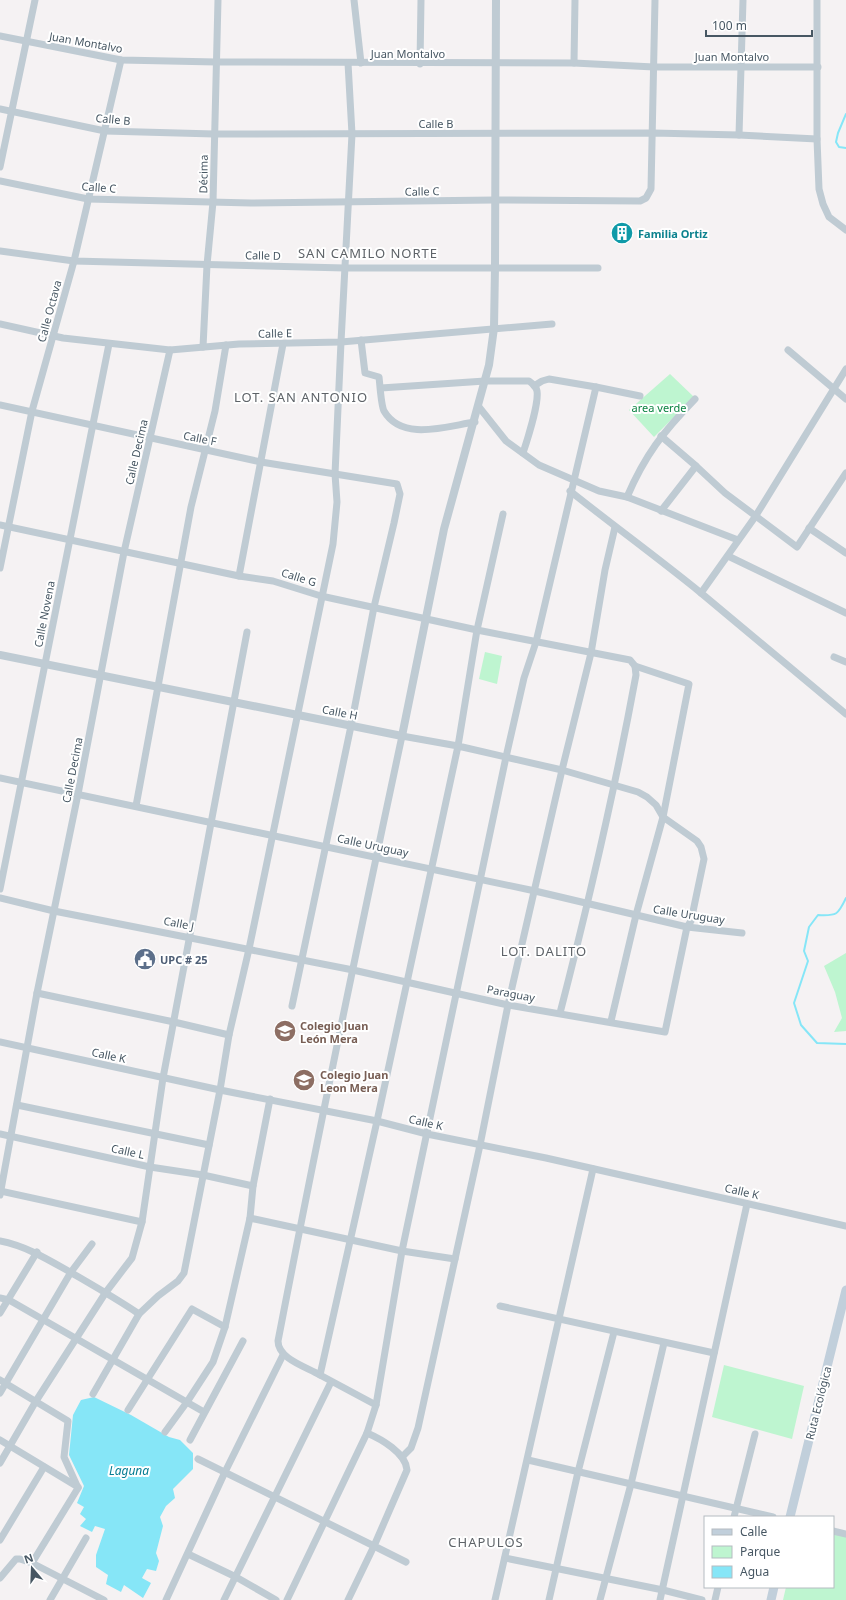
<svg xmlns="http://www.w3.org/2000/svg" width="846" height="1600" font-family="'Noto Sans',sans-serif">
	<style>
		.green { fill: #bef5d0 }
		.water { fill: #86e6f7 }
		.lines { fill: none; stroke-linecap: round; stroke-linejoin: round }
		.stream { stroke: #86e6f7; stroke-width: 2 }
		.minor { stroke: #bfcbd3; stroke-width: 7 }
		.tertiary { stroke: #bfcbd3; stroke-width: 8 }
		.secondary { stroke: #c1cfdb; stroke-width: 9 }
		.labels { text-anchor: middle; dominant-baseline: central; stroke-width: 4; stroke-linejoin: round; paint-order: stroke }
		.street-label { font-size: 11px; fill: #475763; stroke: #fff }
		.culture-label { font-size: 11px; font-weight: bold; fill: #0d838f; stroke: #fff; text-anchor: start }
		.park-label { font-size: 11px; fill: #0c8342; stroke: #fff }
		.service-label { font-size: 11px; font-weight: bold; fill: #4e5e75; stroke: #fff; text-anchor: start }
		.education-label { font-size: 11px; font-weight: bold; fill: #785e54; stroke: #fff; text-anchor: start }
		.water-label { font-size: 12px; font-style: italic; fill: #047c92; stroke: #fff }
		.quarter-label { font-size: 13px; letter-spacing: 1px; fill: #5e6368; stroke: #fff }
	</style>
	<rect width="100%" height="100%" fill="#f5f2f3"/>
	<g class="green">
		<path d="M670 374 694 397 654 437 629 410Z"/>
		<path d="M485 652 502 656 497 684 479 679Z"/>
		<path d="M846 953V1031L834 1032 842 1018 835 992 824 966Z"/>
		<path d="M724 1365 804 1386 792 1439 712 1417Z"/>
		<path d="M833 1531 846 1534V1600H783L786 1587H833Z"/>
	</g>
	<path class="water" d="M94 1397 131 1415 169 1437 180 1440 193 1453V1469L173 1489 175 1498 166 1506 160 1517 163 1526 156 1553 159 1561 156 1571 147 1569 142 1578 151 1583 143 1598 124 1585 121 1592 106 1584 108 1575 96 1567V1555L105 1529 95 1526 92 1532 80 1526 86 1519 80 1514 84 1507 77 1503 84 1486 69 1455 73 1415 81 1400Z"/>
	<g class="lines">
		<g class="stream">
			<path d="M846 114 838 133 836 142 839 147 846 148"/>
			<path d="M846 898C838 915 837 916 818 915L809 927 804 951 808 961 794 1003 801 1025 817 1043 846 1044"/>
		</g>
		<g class="minor">
			<path d="M354 0 361 63"/>
			<path d="M817 0V139L819 189 823 204 829 217 846 230"/>
			<path d="M0 36 121 60 216 62 574 63 654 67H818"/>
			<path d="M574 63 575 0"/>
			<path d="M420 64 421 0"/>
			<path d="M0 109 105 131 214 134 653 133 739 135 743 0"/>
			<path d="M739 135 817 139"/>
			<path d="M0 167 35 0"/>
			<path d="M0 181 88 199 251 203 494 200 640 201 646 198 651 189 655 0"/>
			<path d="M0 251 74 261 345 268H598"/>
			<path d="M0 324 63 338 170 350 239 344 341 342 552 324"/>
			<path d="M361 340 365 373 379 377C380 385 381 405 384 411 402 442 447 426 475 422"/>
			<path d="M203 347 207 265 213 202 218 0"/>
			<path d="M788 350 846 399"/>
			<path d="M846 369 755 517 701 593 846 714"/>
			<path d="M534 386 542 381 549 379 596 387 640 396"/>
			<path d="M381 388 485 381H529C533 384 536 386 537 391 539 403 527 441 523 453"/>
			<path d="M0 405 261 462 397 484 400 494 394 523 374 607 351 726 292 1006"/>
			<path d="M479 407 506 441 539 465 599 491 627 497 738 540"/>
			<path d="M661 436 696 466"/>
			<path d="M570 491C614 526 658 558 701 593"/>
			<path d="M627 497C645 455 663 432 695 399"/>
			<path d="M661 511 696 466 725 493 797 547 846 473"/>
			<path d="M0 525 239 576 273 581 321 596 477 630 630 660 635 666 636 675C615 789 589 901 560 1013"/>
			<path d="M809 528 846 553"/>
			<path d="M728 556 846 613"/>
			<path d="M0 568 32 411 74 261 121 60"/>
			<path d="M239 576 283 344"/>
			<path d="M834 657 846 662"/>
			<path d="M0 778 535 891 687 927 742 933"/>
			<path d="M136 806 191 507 215 411 226 345"/>
			<path d="M0 889 109 344"/>
			<path d="M0 898 54 911 353 970 508 1005 665 1032 687 927 691 921 704 859 701 847 697 841 663 817 656 805 647 797 638 792 562 770 458 746 402 736C359 937 317 1139 278 1341 278 1359 307 1367 320 1375L377 1121 458 746 477 630 503 514"/>
			<path d="M37 993 174 1022 229 1035"/>
			<path d="M611 1021 636 915 663 817 689 684 635 666"/>
			<path d="M0 1042 220 1090 377 1121 427 1134 546 1158 846 1226"/>
			<path d="M17 1105 209 1145"/>
			<path d="M0 1134 150 1167 203 1175 253 1186"/>
			<path d="M0 1191 142 1222"/>
			<path d="M0 1195 37 993 78 794 124 552 170 350"/>
			<path d="M250 1218 402 1251 455 1259"/>
			<path d="M0 1241C26 1246 47 1259 70 1272 94 1286 117 1299 139 1314L158 1296 178 1281 184 1273 220 1090 229 1035 249 949 333 544 337 502 335 474 341 342 352 134 348 63"/>
			<path d="M0 1298 9 1300 204 1412"/>
			<path d="M500 1306 714 1353"/>
			<path d="M0 1313 37 1252"/>
			<path d="M320 1375 376 1405"/>
			<path d="M0 1380 68 1421 64 1457 78 1488"/>
			<path d="M0 1393 71 1272 92 1244"/>
			<path d="M93 1394 139 1314"/>
			<path d="M128 1410 192 1309 225 1327"/>
			<path d="M165 1432 187 1402 213 1362 225 1327 250 1218 253 1186 270 1099"/>
			<path d="M367 1433C381 1439 406 1453 407 1470L374 1546 406 1562"/>
			<path d="M0 1440 78 1487"/>
			<path d="M190 1440 243 1341"/>
			<path d="M402 1457 411 1448 418 1428 480 1145 508 1005 562 770 591 653 605 570 615 527"/>
			<path d="M198 1459 374 1546 348 1600"/>
			<path d="M528 1460 773 1517"/>
			<path d="M0 1463 36 1401 106 1292 132 1258 142 1222 163 1078 247 632"/>
			<path d="M734 1517 755 1434"/>
			<path d="M833 1531 846 1534"/>
			<path d="M0 1540 44 1467"/>
			<path d="M188 1554 236 1577 276 1600"/>
			<path d="M505 1558 663 1590 702 1600"/>
			<path d="M32 1563 78 1488"/>
			<path d="M0 1578 16 1559H20L32 1563 104 1600"/>
			<path d="M50 1600 86 1538"/>
			<path d="M166 1600 225 1472 283 1355"/>
			<path d="M224 1600 331 1382"/>
			<path d="M287 1600 367 1433 376 1405 402 1251 506 757 524 678 536 642 596 387"/>
			<path d="M495 1600 593 1169"/>
			<path d="M549 1600 578 1472 614 1332"/>
			<path d="M600 1600 631 1484 664 1343"/>
			<path d="M660 1600 747 1204"/>
			<path d="M715 1600 718 1587"/>
		</g>
		<path class="tertiary" d="M0 655 402 736 444 529 489 365 494 328 495 267 496 0"/>
		<g class="secondary">
			<path d="M790 1517 846 1290"/>
			<path d="M771 1600 774 1587"/>
		</g>
	</g>
	<defs>
		<g id="building-disc" transform="scale(1.15)"><circle r="9.5" fill="#0f9aa8" stroke="#fff"/><path d="M-4-6H4V6H1V3H-1V6H-4ZM-2.5-4.3h1.7v1.8h-1.7ZM.8-4.3h1.7v1.8H.8ZM-2.5-1h1.7V.8h-1.7ZM.8-1h1.7V.8H.8Z" fill="#fff"/></g>
		<g id="civic-disc" transform="scale(1.15)"><circle r="9.5" fill="#5c6f8a" stroke="#fff"/><path d="M-.6-6.5H3V-4.5H.6V-3L4-1V1h2V6H-6V1h2V-1L-.6-3ZM-1.2 2.5V6h2.4V2.5Z" fill="#fff"/></g>
		<g id="university-disc" transform="scale(1.15)"><circle r="9.5" fill="#8d6e63" stroke="#fff"/><path d="M0-5L7-2L0 1L-7-2ZM-4 1L0 2.5L4 1V4Q0 6-4 4Z" fill="#fff"/></g>
		<g id="school-disc" transform="scale(1.15)"><circle r="9.5" fill="#8d6e63" stroke="#fff"/><path d="M0-5L7-2L0 1L-7-2ZM-4 1L0 2.5L4 1V4Q0 6-4 4Z" fill="#fff"/></g>
	</defs>
	<g fill-rule="evenodd">
		<use href="#building-disc" x="622" y="233"/>
		<use href="#civic-disc" x="145" y="959"/>
		<use href="#university-disc" x="285" y="1031"/>
		<use href="#school-disc" x="304" y="1080"/>
	</g>
	<g class="labels">
		<g class="street-label">
			<text transform="translate(86 42) rotate(10)">Juan Montalvo</text>
			<text x="408" y="53">Juan Montalvo</text>
			<text x="732" y="56">Juan Montalvo</text>
			<text transform="translate(113 119) rotate(5)">Calle B</text>
			<text x="436" y="123">Calle B</text>
			<text transform="translate(203 174) rotate(-89)">Décima</text>
			<text transform="translate(99 187) rotate(4)">Calle C</text>
			<text transform="translate(422 191) rotate(-1)">Calle C</text>
			<text transform="translate(263 255) rotate(1)">Calle D</text>
			<text transform="translate(49 311) rotate(-75)">Calle Octava</text>
			<text transform="translate(275 333) rotate(-1)">Calle E</text>
			<text transform="translate(200 438) rotate(11)">Calle F</text>
			<text transform="translate(136 452) rotate(-77)">Calle Decima</text>
			<text transform="translate(299 577) rotate(17)">Calle G</text>
			<text transform="translate(44 614) rotate(-79)">Calle Novena</text>
			<text transform="translate(340 712) rotate(11)">Calle H</text>
			<text transform="translate(72 770) rotate(-79)">Calle Decima</text>
			<text transform="translate(373 845) rotate(12)">Calle Uruguay</text>
			<text transform="translate(689 914) rotate(9)">Calle Uruguay</text>
			<text transform="translate(179 923) rotate(11)">Calle J</text>
			<text transform="translate(511 993) rotate(11)">Paraguay</text>
			<text transform="translate(109 1055) rotate(12)">Calle K</text>
			<text transform="translate(426 1122) rotate(13)">Calle K</text>
			<text transform="translate(128 1151) rotate(12)">Calle L</text>
			<text transform="translate(742 1191) rotate(13)">Calle K</text>
			<text transform="translate(818 1403) rotate(-76)">Ruta Ecológica</text>
		</g>
		<g class="culture-label">
			<text x="638" y="233">Familia Ortiz</text>
		</g>
		<g class="park-label">
			<text x="659" y="407">area verde</text>
		</g>
		<g class="service-label">
			<text x="160" y="959">UPC # 25</text>
		</g>
		<g class="education-label">
			<text x="300" y="1025">Colegio Juan<tspan x="300" dy="13">León Mera</tspan></text>
			<text x="320" y="1074">Colegio Juan<tspan x="320" dy="13">Leon Mera</tspan></text>
		</g>
		<g class="water-label">
			<text x="129" y="1470">Laguna</text>
		</g>
		<g class="quarter-label">
			<text x="368" y="253">SAN CAMILO NORTE</text>
			<text x="301" y="397">LOT. SAN ANTONIO</text>
			<text x="544" y="951">LOT. DALITO</text>
			<text x="486" y="1542">CHAPULOS</text>
		</g>
	</g>
	<rect x="704" y="1516" width="130" height="72" fill="#ffffff" stroke="#b5bcc1"/>
	<rect x="712" y="1529" width="20" height="6" fill="#c1cfdb" stroke="#b5bcc1"/>
	<text x="740" y="1536" font-size="12" fill="#475763">Calle</text>
	<rect x="712" y="1546" width="20" height="12" fill="#bef5d0" stroke="#b5bcc1"/>
	<text x="740" y="1556" font-size="12" fill="#475763">Parque</text>
	<rect x="712" y="1566" width="20" height="12" fill="#86e6f7" stroke="#b5bcc1"/>
	<text x="740" y="1576" font-size="12" fill="#475763">Agua</text>
	<g transform="translate(32 1568) rotate(341)" stroke="#ffffff" stroke-width="3" paint-order="stroke">
	<path d="M0-3L7 15L0 10L-7 15Z" fill="#475763"/>
	<text y="-6" font-size="11" font-weight="bold" text-anchor="middle" fill="#475763">N</text>
	</g>
	<path d="M706 30v6h106v-6" fill="none" stroke="#475763" stroke-width="2"/>
	<text x="712" y="30" font-size="12" fill="#475763" stroke="#ffffff" stroke-width="3" paint-order="stroke">100 m</text>
</svg>
